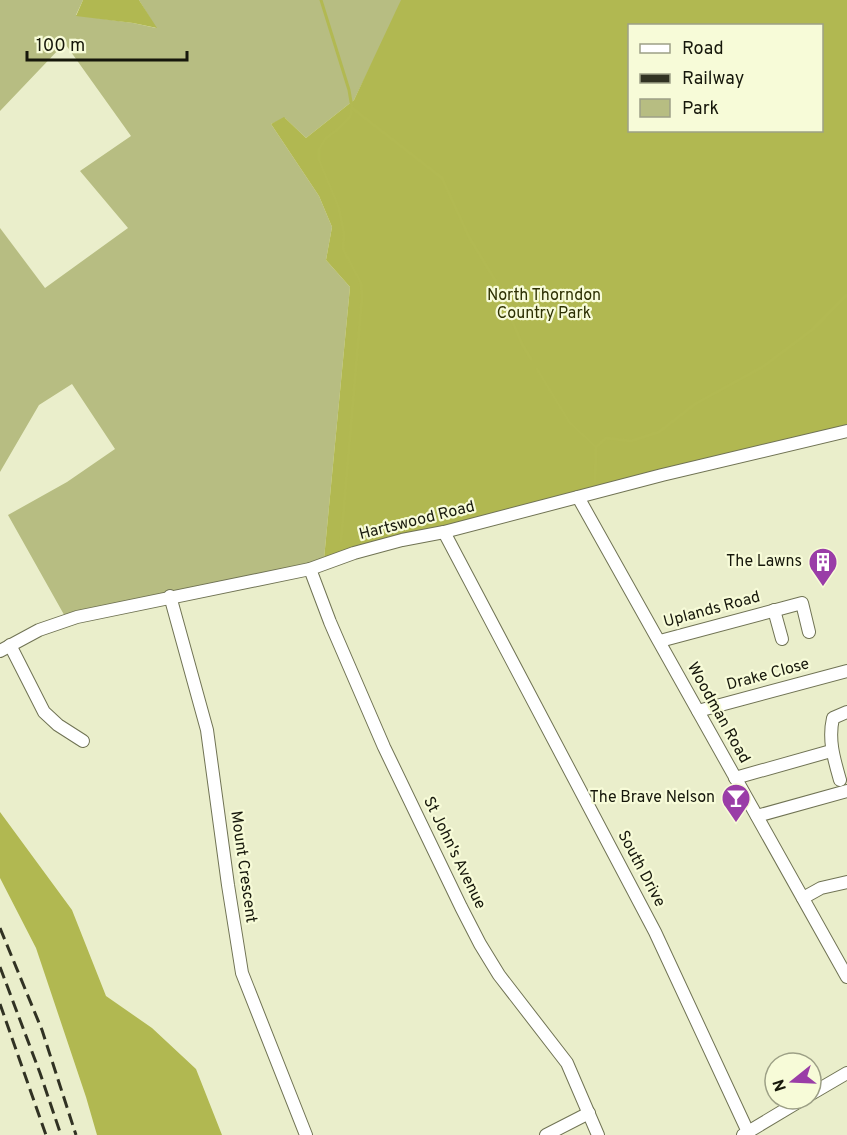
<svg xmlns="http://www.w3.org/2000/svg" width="847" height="1135" font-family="Overpass,sans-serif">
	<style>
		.green { fill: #b7bd82 }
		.forest { fill: #b1b851; fill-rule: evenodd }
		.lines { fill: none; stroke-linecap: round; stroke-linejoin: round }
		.stream { stroke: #b2b952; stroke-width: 3 }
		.minor-casing { stroke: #707354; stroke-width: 14 }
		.minor { stroke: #fff; stroke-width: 12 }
		.rail { stroke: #313223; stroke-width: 3; stroke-dasharray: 12 6; stroke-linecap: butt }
		.labels { text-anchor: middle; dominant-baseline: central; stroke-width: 4.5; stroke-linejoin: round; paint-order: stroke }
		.park-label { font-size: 16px; fill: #2d3003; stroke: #f7fbd8 }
		.street-label { font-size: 16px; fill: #16170b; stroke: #f7fbd8 }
		.poi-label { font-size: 16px; fill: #16170b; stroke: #f7fbd8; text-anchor: end }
	</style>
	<rect width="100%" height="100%" fill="#eaeecb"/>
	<path class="green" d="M0 0H83L76 15 133 23 156 28 139 0H403L354 100 306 138 285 118 271 124 319 196 332 227 326 260 350 287 324 559 325 564 67 620 8 515 67 482 115 449 72 384 39 405 0 472V228L45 288 128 228 80 171 131 136 66 45 61 47 0 111Z"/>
	<g class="forest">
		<path d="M83 0H139L157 28 133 23 76 16Z"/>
		<path d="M401 0H847V432L324 559 350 287 326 260 332 227 319 196 271 124 284 117 306 138 354 100ZM630 26H822V130H630Z"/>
		<path d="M0 812 72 910 106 996 152 1028 196 1069 222 1135H97L86 1097 36 948 0 878Z"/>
	</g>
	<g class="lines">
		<g class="stream">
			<path d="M321 0 349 90 352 108 350 117 337 130 326 138 319 149V160L339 208 344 234 343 249 361 283 362 297 341 541"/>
			<path d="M352 108 442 178 469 237 495 280 522 344 531 359"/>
			<path d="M537 369 570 423 596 447"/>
			<path d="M595 482 596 447 606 438 631 441 659 432 695 404 764 366 813 329 847 295"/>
		</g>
		<g class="minor-casing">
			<g id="minor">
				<path d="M578 497 847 977"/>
				<path d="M444 532 655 932 748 1132"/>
				<path d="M310 569 330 622 384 747 461 907 480 944 499 975 567 1063 598 1135"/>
				<path d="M170 596 207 730 228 885 242 973 306 1135"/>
				<path d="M774 610 782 639"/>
				<path d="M660 641 802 603 809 632"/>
				<path d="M10 645 44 712 58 725 83 741"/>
				<path d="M0 651 39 630 77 617 310 569 354 553 402 540 444 532 662 475 847 431"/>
				<path d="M698 711 847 671"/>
				<path d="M735 778 831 751"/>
				<path d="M840 780C834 759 828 740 833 718L847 712"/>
				<path d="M757 816 847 791"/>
				<path d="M803 898 821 888 847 882"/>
				<path d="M811 1094 847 1073"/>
				<path d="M546 1135 589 1113"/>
				<path d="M743 1135 803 1099"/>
			</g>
		</g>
		<use href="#minor" class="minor"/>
		<g class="rail">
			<path d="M0 928 42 1030 76 1135"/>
			<path d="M0 967 40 1073 61 1135"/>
			<path d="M0 1004 46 1135"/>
		</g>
	</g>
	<defs>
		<g id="building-pin" transform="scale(1.5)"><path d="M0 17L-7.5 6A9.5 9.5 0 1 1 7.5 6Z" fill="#9a3da7" stroke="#f7fbd8"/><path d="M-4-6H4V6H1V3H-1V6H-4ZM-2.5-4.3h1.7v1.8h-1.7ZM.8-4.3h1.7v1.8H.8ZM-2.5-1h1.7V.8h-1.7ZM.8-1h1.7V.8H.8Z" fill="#fff"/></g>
		<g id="bar-pin" transform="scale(1.5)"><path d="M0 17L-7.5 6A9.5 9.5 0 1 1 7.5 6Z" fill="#9a3da7" stroke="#f7fbd8"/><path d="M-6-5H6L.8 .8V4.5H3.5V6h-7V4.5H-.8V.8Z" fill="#fff"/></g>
	</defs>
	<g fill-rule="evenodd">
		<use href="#building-pin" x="823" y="562"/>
		<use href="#bar-pin" x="736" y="798"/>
	</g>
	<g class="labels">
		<g class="park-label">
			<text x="544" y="296">North Thorndon<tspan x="544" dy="18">Country Park</tspan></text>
		</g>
		<g class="street-label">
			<text transform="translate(417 521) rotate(-14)">Hartswood Road</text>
			<text transform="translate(712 610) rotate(-15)">Uplands Road</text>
			<text transform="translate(768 675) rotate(-15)">Drake Close</text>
			<text transform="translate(718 713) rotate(61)">Woodman Road</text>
			<text transform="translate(454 853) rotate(64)">St John's Avenue</text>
			<text transform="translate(243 867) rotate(82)">Mount Crescent</text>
			<text transform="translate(641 869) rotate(62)">South Drive</text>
		</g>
		<g class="poi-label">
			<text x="802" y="562">The Lawns</text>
			<text x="715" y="798">The Brave Nelson</text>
		</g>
	</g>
	<rect x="628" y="24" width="195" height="108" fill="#f7fbd8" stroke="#9da086" stroke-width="1.5"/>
	<rect x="640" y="44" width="30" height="9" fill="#ffffff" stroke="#9da086" stroke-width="1.5"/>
	<text x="682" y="54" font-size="18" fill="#16170b">Road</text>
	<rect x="640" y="74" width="30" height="9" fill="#313223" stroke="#9da086" stroke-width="1.5"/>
	<text x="682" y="84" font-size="18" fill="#16170b">Railway</text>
	<rect x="640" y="99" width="30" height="18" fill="#b7bd82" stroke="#9da086" stroke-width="1.5"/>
	<text x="682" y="114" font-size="18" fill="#16170b">Park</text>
	<g transform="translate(793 1081) rotate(252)"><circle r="28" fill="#f7fbd8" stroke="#9da086" stroke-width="1.5"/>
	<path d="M0-4.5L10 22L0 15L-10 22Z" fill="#9a3da7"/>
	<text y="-9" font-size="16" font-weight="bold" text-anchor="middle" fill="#16170b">N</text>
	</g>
	<path d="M27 51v9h160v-9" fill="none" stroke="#16170b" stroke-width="3"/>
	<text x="36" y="51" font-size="18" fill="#16170b" stroke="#f7fbd8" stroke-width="4.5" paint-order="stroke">100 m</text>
</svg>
